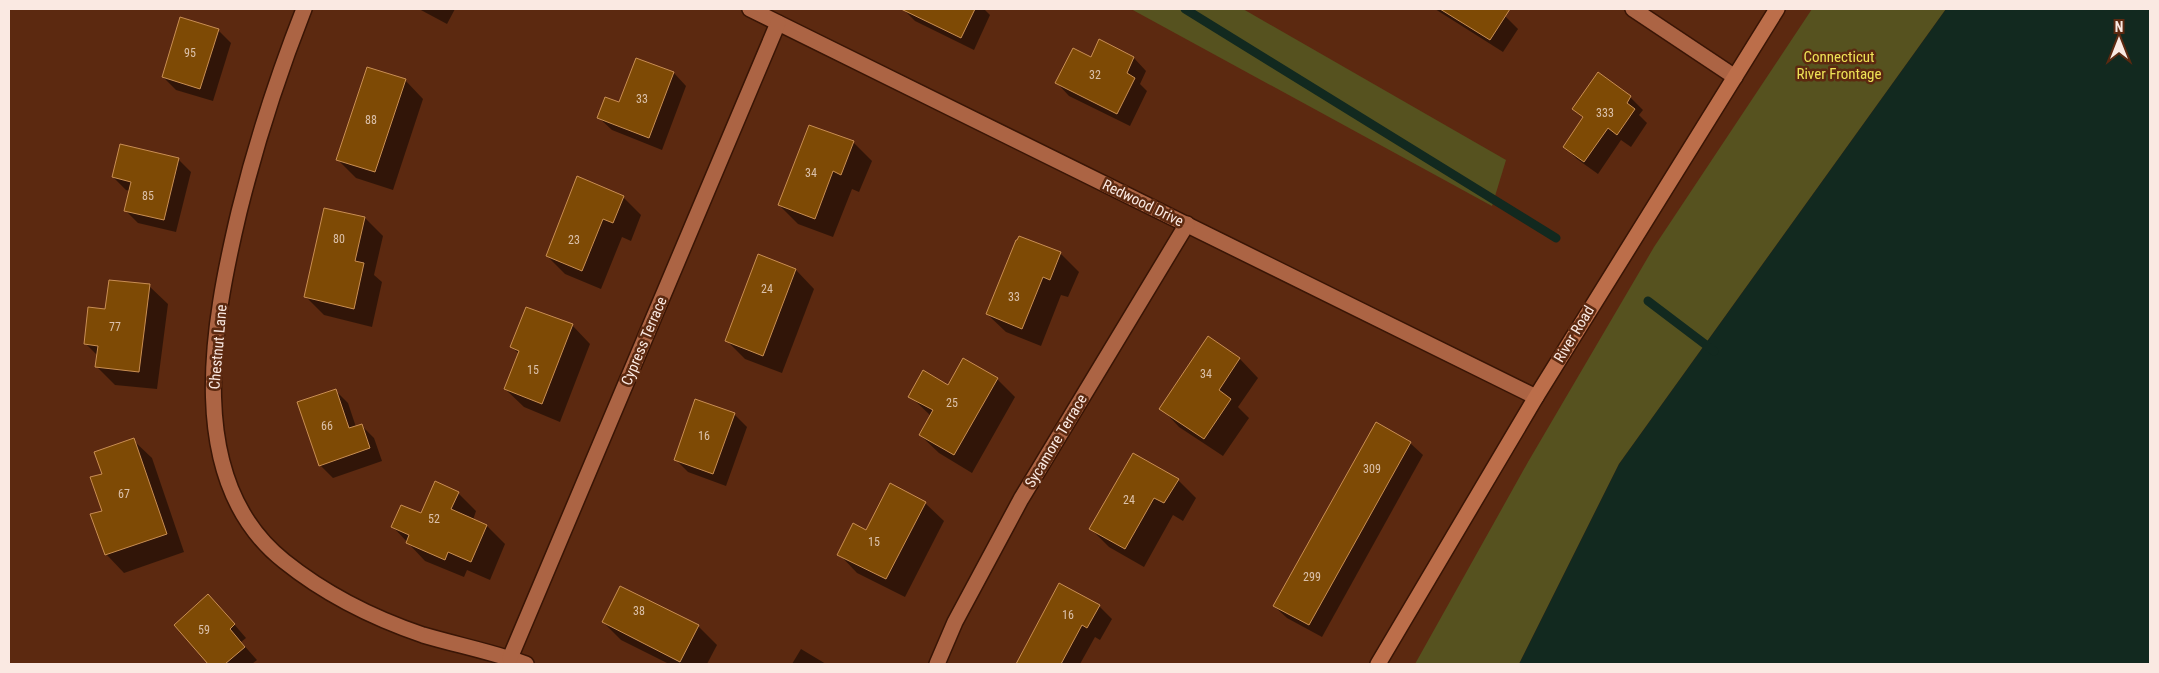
<svg xmlns="http://www.w3.org/2000/svg" width="2159" height="673" font-family="'Roboto Condensed',sans-serif">
	<style>
		.green { fill: #56521f }
		.water { fill: #12291f }
		.shadow { fill: #0007 }
		.lines { fill: none; stroke-linecap: round; stroke-linejoin: round }
		.stream { stroke: #12291f; stroke-width: 9 }
		.building { fill: #7e4a05; stroke: #c98e53 }
		.street-casing { stroke: #391505; stroke-width: 18 }
		.secondary-casing { stroke: #391505; stroke-width: 18 }
		.street { stroke: #ac6444; stroke-width: 15 }
		.secondary { stroke: #bc6e4a; stroke-width: 15 }
		.labels { text-anchor: middle; dominant-baseline: central; stroke-width: 5; stroke-linejoin: round; paint-order: stroke }
		.number-label { font-size: 12px; fill: #dbc1ab }
		.park-label { font-size: 15px; fill: #eee255; stroke: #5c2910 }
		.street-label { font-size: 15px; fill: #fae9e2; stroke: #5c2910 }
	</style>
	<rect width="100%" height="100%" fill="#5c2910"/>
	<g class="green">
		<path d="M1131 9H1243L1506 160 1492 206Z"/>
		<path d="M1812 9H1946L1619 464 1519 664H1415L1528 462 1654 247Z"/>
	</g>
	<path class="water" d="M1946 9H2150V664H1519L1619 464Z"/>
	<g class="shadow">
		<path d="M419 9H455L447 24Z"/>
		<path d="M903 9H984L990 15 974 50 915 21Z"/>
		<path d="M1435 9H1494L1505 16 1518 29 1503 52Z"/>
		<path d="M218 30 231 43 213 101 176 90 163 77Z"/>
		<path d="M1100 41 1134 58 1146 71 1140 84 1147 91 1130 126 1069 96 1057 83 1091 58Z"/>
		<path d="M637 59 674 73 686 86 662 150 612 130 599 118 619 104Z"/>
		<path d="M405 80 423 99 393 190 356 178 338 160Z"/>
		<path d="M1630 97 1643 110 1639 115 1647 123 1631 147 1621 140 1598 174 1577 159 1564 146 1584 119 1574 109Z"/>
		<path d="M853 142 872 161 859 192 852 189 833 237 798 224 779 205Z"/>
		<path d="M178 159 191 172 176 232 138 223 125 210 130 191 126 190 113 177Z"/>
		<path d="M623 197 641 215 631 241 622 237 601 289 565 274 547 256Z"/>
		<path d="M365 218 383 236 374 275 382 282 372 327 324 315 306 297Z"/>
		<path d="M1060 253 1079 272 1068 297 1061 295 1041 346 1006 332 987 314Z"/>
		<path d="M759 256 796 270 814 289 782 373 745 359 727 341Z"/>
		<path d="M149 286 168 304 157 389 115 385 96 366 98 356 85 343 106 311Z"/>
		<path d="M572 325 590 344 560 422 524 407 505 389 519 354 512 347Z"/>
		<path d="M1208 338 1240 359 1258 378 1238 407 1249 418 1223 456 1179 427 1161 408Z"/>
		<path d="M997 379 1015 397 972 473 939 453 920 435 931 416 910 396 949 386Z"/>
		<path d="M335 390 348 403 356 427 361 425 374 438 382 461 333 478 320 465Z"/>
		<path d="M734 414 747 427 726 486 688 472 675 459Z"/>
		<path d="M133 440 152 458 184 552 124 573 106 554 103 511Z"/>
		<path d="M1410 443 1423 455 1322 637 1287 618 1274 606Z"/>
		<path d="M1178 480 1196 498 1183 521 1173 515 1144 567 1109 547 1091 529Z"/>
		<path d="M458 493 476 511 473 520 487 526 505 544 490 580 467 570 464 577 425 561 393 527 421 515Z"/>
		<path d="M925 503 944 521 905 597 857 573 839 554 867 532Z"/>
		<path d="M621 587 698 626 717 645 707 664H669L621 640 603 622Z"/>
		<path d="M1099 606 1112 619 1100 640 1095 637 1080 664H1023L1019 660Z"/>
		<path d="M221 609 246 638 241 642 257 660 252 664H210L175 625Z"/>
		<path d="M801 649 826 664H792Z"/>
	</g>
	<g class="lines">
		<g class="stream">
			<path d="M1185 9 1556 238"/>
			<path d="M1648 301 1714 351"/>
		</g>
	</g>
	<g class="building">
		<path d="M901 9H975L961 38Z"/>
		<path d="M1440 9H1510L1490 40Z"/>
		<path d="M180 17 219 29 200 89 162 77Z"/>
		<path d="M1099 39 1134 57 1127 73 1135 78 1117 114 1055 83 1073 48 1091 57Z"/>
		<path d="M636 58 674 72 649 138 597 118 605 97 619 102Z"/>
		<path d="M367 67 406 79 375 172 336 160Z"/>
		<path d="M1598 72 1631 96 1627 103 1635 109 1617 135 1608 128 1584 162 1563 147 1583 117 1572 109Z"/>
		<path d="M809 125 854 141 841 175 833 171 815 219 778 205Z"/>
		<path d="M120 144 179 158 164 220 124 211 131 182 112 177Z"/>
		<path d="M577 176 624 196 613 223 603 219 582 271 546 256Z"/>
		<path d="M324 208 365 217 355 261 364 263 354 309 304 297Z"/>
		<path d="M1019 236 1061 252 1050 280 1043 277 1022 329 986 314 1016 240H1017Z"/>
		<path d="M758 254 796 269 763 356 725 341Z"/>
		<path d="M109 280 150 284 139 372 95 367 98 346 84 344 88 307 105 309Z"/>
		<path d="M526 307 573 324 542 404 504 389 519 351 510 347Z"/>
		<path d="M1208 336 1240 358 1219 390 1231 399 1204 439 1159 409Z"/>
		<path d="M963 358 998 378 954 455 919 435 933 410 908 397 923 370 948 385Z"/>
		<path d="M336 389 349 428 362 424 370 448 319 466 297 402Z"/>
		<path d="M695 399 735 413 713 474 674 460Z"/>
		<path d="M1376 422 1411 442 1309 625 1273 606Z"/>
		<path d="M134 438 167 534 105 555 90 514 102 511 90 477 102 474 94 452Z"/>
		<path d="M1133 453 1179 479 1164 503 1154 498 1125 549 1089 529Z"/>
		<path d="M435 481 459 492 451 509 487 525 471 562 448 552 445 560 406 543 409 535 391 527 401 505 421 513Z"/>
		<path d="M890 483 926 502 886 579 837 555 853 523 866 530Z"/>
		<path d="M1059 583 1100 605 1087 628 1082 625 1061 664H1016Z"/>
		<path d="M620 586 699 625 680 662 602 622Z"/>
		<path d="M208 594 235 624 230 629 245 647 225 664H208L174 625Z"/>
	</g>
	<g class="lines">
		<g class="street-casing">
			<g id="street">
				<path d="M304 9C278 75 256 143 239 212 213 322 182 480 284 561 325 594 373 618 423 635 457 645 492 652 526 664"/>
				<path d="M750 9 1536 397"/>
				<path d="M1633 9 1735 77"/>
				<path d="M510 658 778 23"/>
				<path d="M937 664 955 622 1021 499 1187 224"/>
			</g>
		</g>
		<g class="secondary-casing">
			<path id="secondary" d="M1378 664 1536 397 1777 9"/>
		</g>
		<use href="#street" class="street"/>
		<use href="#secondary" class="secondary"/>
	</g>
	<g class="labels">
		<g class="number-label">
			<text x="190" y="53">95</text>
			<text x="1095" y="75">32</text>
			<text x="642" y="99">33</text>
			<text x="1605" y="113">333</text>
			<text x="371" y="120">88</text>
			<text x="811" y="173">34</text>
			<text x="148" y="196">85</text>
			<text x="339" y="239">80</text>
			<text x="574" y="240">23</text>
			<text x="767" y="289">24</text>
			<text x="1014" y="297">33</text>
			<text x="115" y="327">77</text>
			<text x="533" y="370">15</text>
			<text x="1206" y="374">34</text>
			<text x="952" y="403">25</text>
			<text x="327" y="426">66</text>
			<text x="704" y="436">16</text>
			<text x="1372" y="469">309</text>
			<text x="124" y="494">67</text>
			<text x="1129" y="500">24</text>
			<text x="434" y="519">52</text>
			<text x="874" y="542">15</text>
			<text x="1312" y="577">299</text>
			<text x="639" y="611">38</text>
			<text x="1068" y="615">16</text>
			<text x="204" y="630">59</text>
		</g>
		<g class="park-label">
			<text x="1839" y="57">Connecticut<tspan x="1839" dy="17">River Frontage</tspan></text>
		</g>
		<g class="street-label">
			<text transform="translate(1143 203) rotate(26)">Redwood Drive</text>
			<text transform="translate(1574 334) rotate(-59)">River Road</text>
			<text transform="translate(644 341) rotate(-67)">Cypress Terrace</text>
			<text transform="translate(218 347) rotate(-85)">Chestnut Lane</text>
			<text transform="translate(1056 441) rotate(-59)">Sycamore Terrace</text>
		</g>
	</g>
	<rect width="2159" height="673" fill="none" stroke="#fae9e2" stroke-width="20"/>
	<g transform="translate(2119 40)" stroke="#5c2910" stroke-width="4" paint-order="stroke">
	<path d="M0-4L9 19L0 12L-9 19Z" fill="#fae9e2"/>
	<text y="-8" font-size="14" font-weight="bold" text-anchor="middle" fill="#fae9e2">N</text>
	</g>
</svg>
